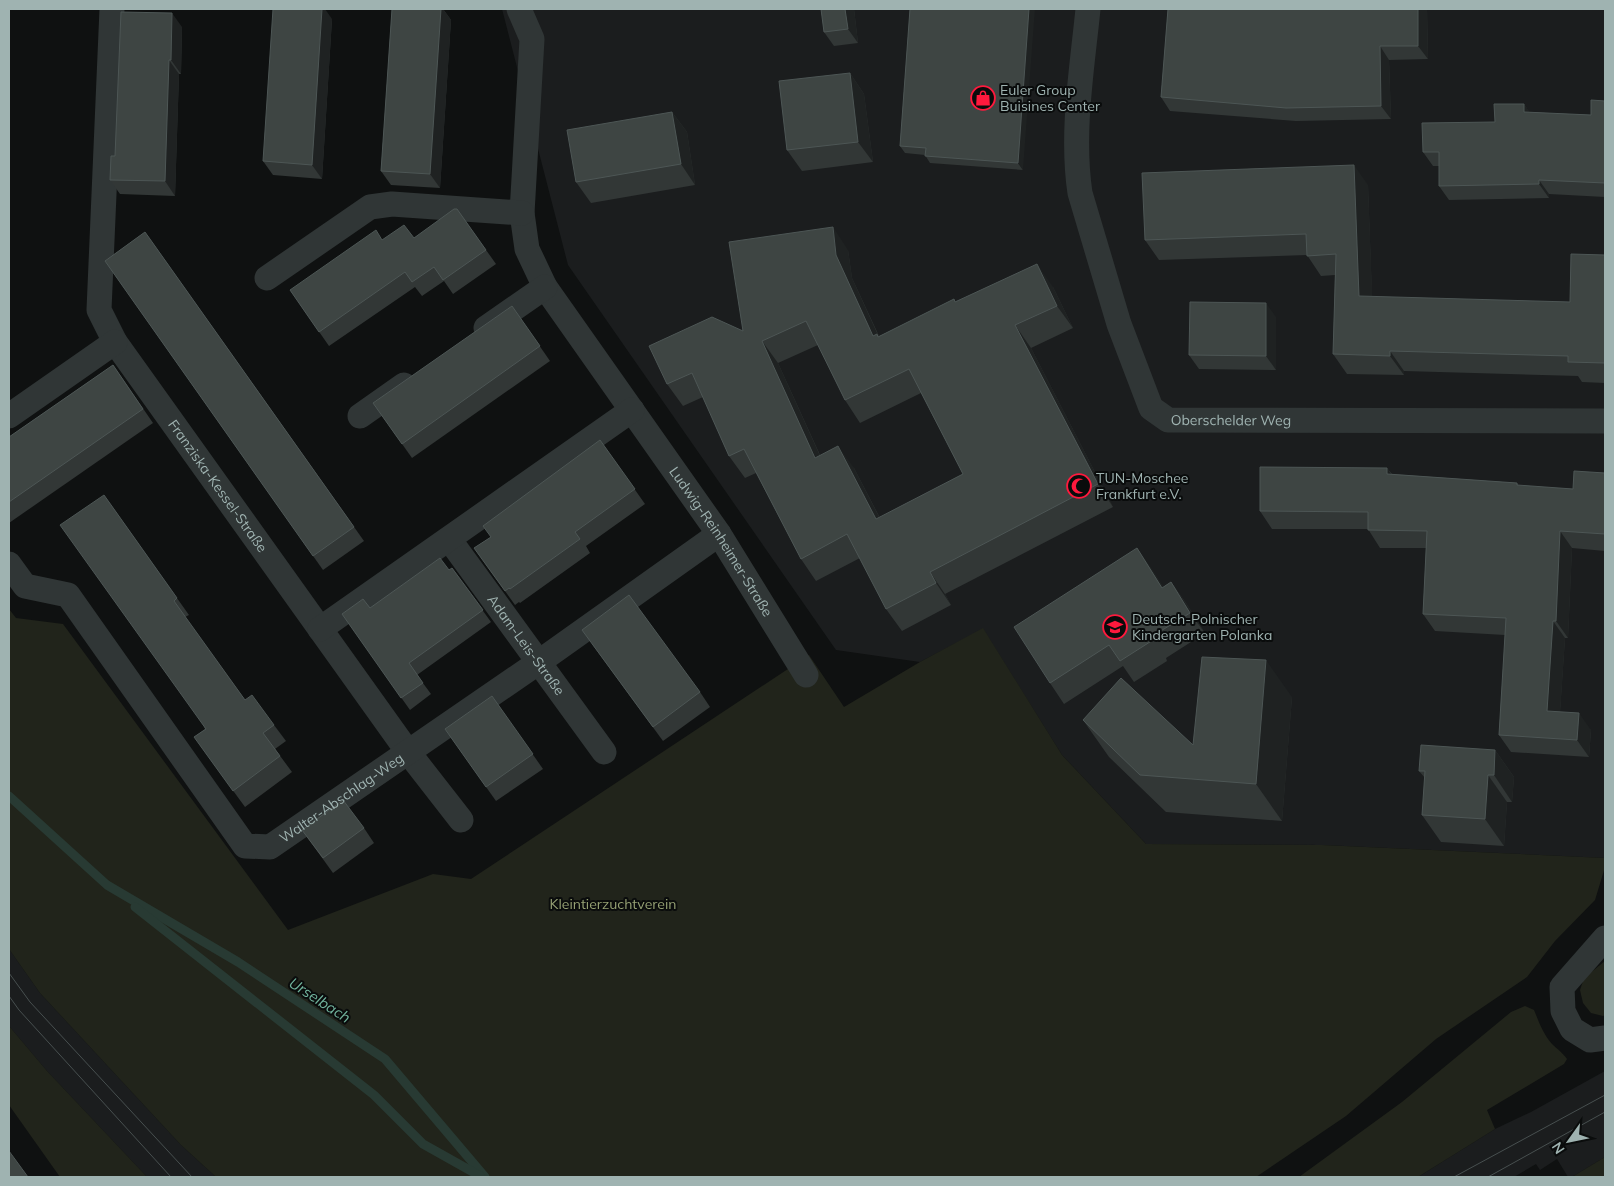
<svg xmlns="http://www.w3.org/2000/svg" width="1614" height="1186" font-family="Mulish,sans-serif">
	<style>
		.built { fill: #1b1d1e }
		.green { fill: #21241b }
		.lines { fill: none; stroke-linecap: round; stroke-linejoin: round }
		.stream { stroke: #283a33; stroke-width: 9 }
		.street { stroke: #303636; stroke-width: 25 }
		.tram { stroke: #474f4f; stroke-width: 1 }
		.wall { fill: #323736; fill-rule: evenodd }
		.shaded-wall { fill: #1f2222 }
		.building { fill: #3e4543; stroke: #4d5655; fill-rule: evenodd }
		.labels { text-anchor: middle; dominant-baseline: central; stroke-width: 4; stroke-linejoin: round; paint-order: stroke }
		.poi-label { font-size: 14px; fill: #9fb3b1; stroke: #0a0c0c; text-anchor: start }
		.street-label { font-size: 14px; fill: #9fb3b1; stroke: #0a0c0c }
		.park-label { font-size: 14px; fill: #96a174; stroke: #0a0c0c }
		.water-label { font-size: 15px; font-style: italic; fill: #71b39c; stroke: #0a0c0c }
	</style>
	<rect width="100%" height="100%" fill="#0f1111"/>
	<g class="built">
		<path d="M502 9H1605V858L1322 845 1146 844 1062 755 983 629 920 662 836 650 568 265Z"/>
		<path d="M9 949 40 993 181 1145 216 1177H147L47 1071 9 1026Z"/>
		<path d="M1605 1071V1157L1572 1177H1568L1557 1159 1540 1170 1536 1164 1514 1177H1418L1495 1129 1531 1112Z"/>
	</g>
	<g class="green">
		<path d="M9 609 16 618 63 624 288 930 433 874 471 879 809 655 844 707 920 662 983 628 1062 755 1146 844 1322 845 1605 858V867L1595 900 1555 941 1527 977 1436 1039 1346 1116 1256 1177H216L181 1145 40 993 9 949Z"/>
		<path d="M1605 961V1015L1603 1016 1591 1013 1583 1003 1580 990 1584 978Z"/>
		<path d="M1525 1006 1534 1010C1539 1022 1543 1034 1552 1044 1557 1049 1562 1052 1567 1059L1564 1064 1487 1110 1495 1129 1418 1177H1299L1402 1102 1511 1012Z"/>
		<path d="M9 1026 47 1071 147 1177H60L9 1105Z"/>
		<path d="M1605 1157V1177H1572Z"/>
	</g>
	<g class="lines">
		<g class="stream">
			<path d="M9 796 107 885 238 962 385 1059 485 1177"/>
			<path d="M135 907 374 1095 423 1144 480 1176"/>
		</g>
		<g class="street">
			<path id="s1" d="M112 9 99 310 115 342 408 752 461 820"/>
			<path id="s2" d="M519 9 532 39 522 213 527 249 545 287 719 534 806 675"/>
			<path id="s3" d="M1088 9C1082 69 1071 133 1080 193L1119 324 1151 408 1168 420 1605 421"/>
			<path d="M267 278 370 207 392 204 522 213"/>
			<path d="M486 328 545 287"/>
			<path d="M9 416 115 342"/>
			<path d="M360 416 404 385"/>
			<path id="s4" d="M449 539 604 752"/>
			<path id="s5" d="M9 564 25 586 68 595 245 846 270 847 539 662 719 534"/>
			<path d="M320 629 632 410"/>
			<path d="M1605 938 1562 987 1563 1011 1572 1029 1590 1040 1605 1038"/>
		</g>
		<g class="tram">
			<path d="M9 973 30 1002 192 1177"/>
			<path d="M9 996 19 1010 171 1177"/>
			<path d="M1454 1177 1605 1095"/>
			<path d="M1488 1177 1605 1112"/>
		</g>
	</g>
	<g class="wall">
		<path d="M392 9H443L451 20 440 188 391 185 381 171Z"/>
		<path d="M821 9H854L858 43 834 46 824 32Z"/>
		<path d="M910 9 1023 170 930 163 925 155 905 153 900 146Z"/>
		<path d="M1168 9H1427L1428 59 1389 60 1391 119 1296 121 1170 111 1161 97Z"/>
		<path d="M332 19 322 179 273 175 263 161Z"/>
		<path d="M182 27 181 74H179L175 196 120 194 110 180 115 156Z"/>
		<path d="M850 73 864 94 873 162 802 171 787 150Z"/>
		<path d="M1605 101V197L1549 194V198L1449 200 1439 186V166H1433L1423 152 1495 122 1524 104 1529 112 1591 115Z"/>
		<path d="M672 112 687 132 695 185 591 203 576 182Z"/>
		<path d="M1368 185 1372 297 1570 302 1605 255V383L1582 382 1578 376 1404 371V375L1347 374 1333 354 1335 275 1321 276 1307 255 1159 260 1145 240Z"/>
		<path d="M457 209 496 264 453 294 444 281 422 296 415 287 329 346 290 290 382 240 414 238Z"/>
		<path d="M145 232 364 541 323 570 105 261Z"/>
		<path d="M848 250 852 278 879 336 956 302 1053 287 1073 328 1031 348 1113 507 945 594 951 605 902 631 886 609 860 558 816 581 801 559 756 473 745 478 729 456 703 397 683 406 667 384 743 331ZM818 345 845 400 860 423 921 393 963 474 880 518 854 468 820 455 778 363Z"/>
		<path d="M512 306 550 361 412 458 373 403Z"/>
		<path d="M1276 317V370L1199 369 1189 355Z"/>
		<path d="M113 365 153 423 9 523V437Z"/>
		<path d="M600 440 645 504 586 546 590 553 520 603 519 602 515 605 474 548 491 537Z"/>
		<path d="M1387 468 1392 474 1517 483 1519 486 1573 489 1605 473V551L1572 548 1568 638H1565L1560 712 1591 730 1589 757 1511 752 1499 735 1505 635 1435 631 1423 614 1426 548H1380L1368 529H1272L1260 511Z"/>
		<path d="M104 495 189 615 185 617 245 700 274 725 286 741 275 749 292 772 245 807 194 737 205 729Z"/>
		<path d="M1137 548 1163 587 1171 582 1186 603 1205 633 1166 658 1167 661 1134 682 1123 666 1064 704 1050 683Z"/>
		<path d="M452 568 491 622 417 675 431 694 410 710 342 614 370 608 449 570Z"/>
		<path d="M592 644 700 692 710 707 663 741Z"/>
		<path d="M492 696 543 769 496 801 445 729Z"/>
		<path d="M1292 697 1282 821 1166 812 1109 757 1083 720 1193 745Z"/>
		<path d="M1495 750 1514 777 1512 802H1507L1504 846 1441 842 1422 815 1425 778 1419 771Z"/>
		<path d="M364 828 374 843 333 873 302 830Z"/>
	</g>
	<g class="shaded-wall">
		<path d="M322 9H325L332 19 322 179 312 165Z"/>
		<path d="M441 9H443L451 20 440 188 430 174Z"/>
		<path d="M845 9H854L858 43 848 29Z"/>
		<path d="M1029 9H1035L1023 170 1018 163Z"/>
		<path d="M1418 9H1427L1428 59 1418 46Z"/>
		<path d="M172 13 182 27 181 74 171 60Z"/>
		<path d="M1380 46 1389 60 1391 119 1381 106Z"/>
		<path d="M169 60 179 74 175 196 165 181Z"/>
		<path d="M850 73 864 94 873 162 858 142Z"/>
		<path d="M1524 104 1534 118 1524 112Z"/>
		<path d="M672 112 687 132 695 185 681 164Z"/>
		<path d="M1354 165 1368 185 1373 316 1359 296Z"/>
		<path d="M1539 180 1549 194V198L1539 184Z"/>
		<path d="M833 227 848 250 852 278 878 335 893 356 873 336 836 255Z"/>
		<path d="M1037 264 1053 287 1073 328 1057 306Z"/>
		<path d="M1266 303 1276 317V370L1266 356Z"/>
		<path d="M1015 325 1031 348 1113 507 1098 484Z"/>
		<path d="M762 341 778 363 831 480 815 458Z"/>
		<path d="M1390 351 1404 371V375L1390 356Z"/>
		<path d="M838 446 854 468 892 542 876 519Z"/>
		<path d="M1387 468 1399 485 1387 474Z"/>
		<path d="M1560 531 1572 548 1568 638 1556 621Z"/>
		<path d="M1137 548 1152 569 1177 608 1162 588Z"/>
		<path d="M930 572 945 594 951 605 936 583Z"/>
		<path d="M1171 582 1186 603 1205 633 1190 613Z"/>
		<path d="M1553 621 1565 638 1559 729 1547 711Z"/>
		<path d="M1266 660 1292 697 1282 821 1256 784Z"/>
		<path d="M1579 713 1591 730 1589 757 1577 740Z"/>
		<path d="M1495 750 1514 777 1512 802 1494 775Z"/>
		<path d="M1488 775 1507 802 1504 846 1485 819Z"/>
	</g>
	<g class="building">
		<path d="M273 9H322L312 165 263 161Z"/>
		<path d="M392 9H441L430 174 381 171Z"/>
		<path d="M821 9H845L848 29 824 32Z"/>
		<path d="M910 9H1029L1018 163 925 156 926 148 900 146Z"/>
		<path d="M1168 9H1418V46H1380L1381 106 1286 108 1161 97Z"/>
		<path d="M121 12 172 13 171 60H169L165 181 110 180 111 156H115Z"/>
		<path d="M850 73 858 142 787 150 779 81Z"/>
		<path d="M1591 100 1605 101V183L1539 180V184L1439 186V152H1423L1422 123 1495 122 1494 104H1524V112L1591 115Z"/>
		<path d="M672 112 681 164 576 182 567 130Z"/>
		<path d="M1354 165 1359 296 1570 302 1571 254 1605 255V363L1568 362V356L1390 351V356L1333 354 1336 254 1307 256 1306 234 1145 240 1142 173Z"/>
		<path d="M454 209H457L486 250 443 280 434 267 412 282 405 272 319 332 290 290 376 230 382 240 404 225 414 238Z"/>
		<path d="M833 227 836 255 873 336 877 334 878 337 954 299 955 302 1037 264 1057 306 1015 325 1098 484 930 572 936 583 886 609 847 534 801 559 744 449 729 456 692 373 667 384 649 346 712 317 743 331 729 242ZM806 321 845 400 909 369 963 474 876 519 838 446 815 458 762 341Z"/>
		<path d="M145 232 354 527 313 556 105 261Z"/>
		<path d="M1190 302 1266 303V356L1189 355Z"/>
		<path d="M512 306 540 346 402 444 373 403Z"/>
		<path d="M113 365 143 409 9 502V437Z"/>
		<path d="M600 440 635 489 575 532 580 539 510 589 509 588 505 591 474 548 491 537 483 526Z"/>
		<path d="M1260 467 1387 468V474L1517 483V485L1573 489 1574 471 1605 473V534L1560 531 1556 621H1553L1547 711 1579 713 1577 740 1499 735 1506 618 1423 614 1427 531 1368 530V512L1260 511Z"/>
		<path d="M104 495 177 598 174 601 245 700 252 695 274 725 263 733 280 756 233 791 194 737 206 729 60 525Z"/>
		<path d="M1137 548 1162 588 1171 582 1190 613 1151 637 1153 640 1120 661 1109 645 1050 683 1014 627Z"/>
		<path d="M440 558 449 570 452 568 483 610 409 663 423 683 401 698 342 614 363 599 370 608Z"/>
		<path d="M629 595 700 692 653 727 582 630Z"/>
		<path d="M1202 657 1266 660 1256 784 1140 775 1083 720 1121 678 1193 745Z"/>
		<path d="M492 696 533 754 486 787 445 729Z"/>
		<path d="M1421 745 1495 750 1494 775H1488L1485 819 1422 815 1425 771H1419Z"/>
		<path d="M343 800 364 828 323 858 302 830Z"/>
		<path d="M9 1151 28 1177H9Z"/>
	</g>
	<defs>
		<g id="shop-ring" transform="scale(1.25)"><circle r="9.5" fill="#0a0c0c" stroke="#ff193d" stroke-width="1.5"/><path d="M-5-2.5h2.3a2.7 3.5 0 0 1 5.4 0H5L5.5 6h-11ZM-1.5-2.5h3a1.5 2.3 0 0 0-3 0Z" fill="#ff193d"/></g>
		<g id="mosque-ring" transform="scale(1.25)"><circle r="9.5" fill="#0a0c0c" stroke="#ff193d" stroke-width="1.5"/><path d="M3.5-4.9A6 6 0 1 0 3.5 4.9A5 5 0 1 1 3.5-4.9Z" fill="#ff193d"/></g>
		<g id="school-ring" transform="scale(1.25)"><circle r="9.5" fill="#0a0c0c" stroke="#ff193d" stroke-width="1.5"/><path d="M0-5L7-2L0 1L-7-2ZM-4 1L0 2.5L4 1V4Q0 6-4 4Z" fill="#ff193d"/></g>
	</defs>
	<g fill-rule="evenodd">
		<use href="#shop-ring" x="983" y="98"/>
		<use href="#mosque-ring" x="1079" y="486"/>
		<use href="#school-ring" x="1115" y="627"/>
	</g>
	<g class="labels">
		<g class="poi-label">
			<text x="1000" y="90">Euler Group<tspan x="1000" dy="16">Buisines Center</tspan></text>
			<text x="1096" y="478">TUN-Moschee<tspan x="1096" dy="16">Frankfurt e.V.</tspan></text>
			<text x="1132" y="619">Deutsch-Polnischer<tspan x="1132" dy="16">Kindergarten Polanka</tspan></text>
		</g>
		<g class="street-label">
			<text stroke="none"><textPath href="#s3" startOffset="495">Oberschelder Weg</textPath></text>
			<text stroke="none"><textPath href="#s1" startOffset="514">Franziska-Kessel-Straße</textPath></text>
			<text stroke="none"><textPath href="#s2" startOffset="595">Ludwig-Reinheimer-Straße</textPath></text>
			<text stroke="none"><textPath href="#s4" startOffset="131">Adam-Leis-Straße</textPath></text>
			<text stroke="none"><textPath href="#s5" startOffset="490">Walter-Abschlag-Weg</textPath></text>
		</g>
		<g class="park-label">
			<text x="613" y="904">Kleintierzuchtverein</text>
		</g>
		<g class="water-label">
			<text transform="translate(320 1000) rotate(33)">Urselbach</text>
		</g>
	</g>
	<rect width="1614" height="1186" fill="none" stroke="#9fb3b1" stroke-width="20"/>
	<g transform="translate(1569 1141) rotate(237)" stroke="#0a0c0c" stroke-width="4" paint-order="stroke">
	<path d="M0-4L9 19L0 12L-9 19Z" fill="#9fb3b1"/>
	<text y="-8" font-size="14" font-weight="bold" text-anchor="middle" fill="#9fb3b1">N</text>
	</g>
</svg>
